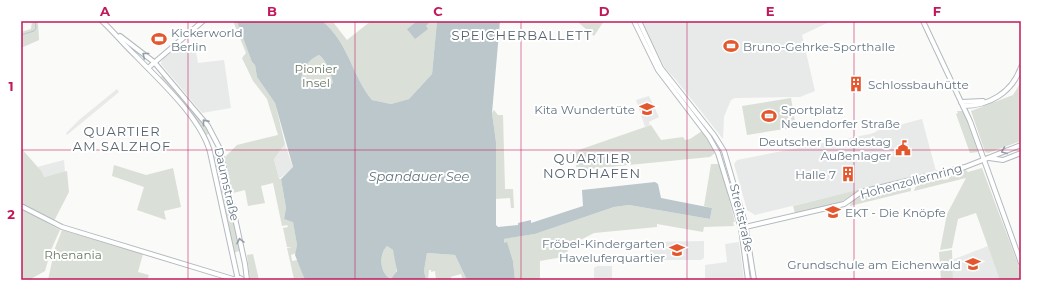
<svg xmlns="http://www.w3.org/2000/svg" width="1042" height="301" font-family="Montserrat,sans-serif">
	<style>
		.built { fill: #e8e9e9 }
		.green { fill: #dadfd7 }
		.water { fill: #bbc7cb; fill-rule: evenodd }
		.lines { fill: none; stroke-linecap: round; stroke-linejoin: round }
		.stream { stroke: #bbc7cb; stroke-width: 1 }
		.secondary-casing { stroke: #b3babf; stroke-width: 6 }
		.secondary { stroke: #fff; stroke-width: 4 }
		.oneway { stroke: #939fa8 }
		.grid { fill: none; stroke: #c2185b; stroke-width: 1; stroke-opacity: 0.55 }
		.labels { text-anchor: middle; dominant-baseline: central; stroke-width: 4; stroke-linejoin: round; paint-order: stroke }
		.poi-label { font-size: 12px; fill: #657683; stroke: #fff; text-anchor: start }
		.park-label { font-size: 12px; fill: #687a64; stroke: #fff }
		.street-label { font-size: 12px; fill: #657683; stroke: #fff }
		.neighbourhood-label { font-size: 13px; letter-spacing: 1px; fill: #57646e; stroke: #fff }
		.water-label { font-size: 13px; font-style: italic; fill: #60757c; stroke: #fff }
		.neatline { fill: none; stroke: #c2185b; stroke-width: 1.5 }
		.grid-label { font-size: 13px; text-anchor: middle; font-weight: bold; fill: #c2185b }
	</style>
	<rect width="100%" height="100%" fill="#fafaf8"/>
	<g class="built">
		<path d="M642 21H831L802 35 815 91 800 97 735 98 731 100 724 117 723 139 676 80 665 68Z"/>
		<path d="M177 47 178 49 195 47 198 63 224 60 231 108 202 113 161 64 162 60Z"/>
		<path d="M117 89 119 92 67 135 66 133 79 120Z"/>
		<path d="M649 96 659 117 649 122 650 125 645 127 636 100Z"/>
		<path d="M922 119 936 171 755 215 747 210 734 164 737 160 870 134 876 132V131Z"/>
		<path d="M285 144 293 168 279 179 274 159Z"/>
		<path d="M64 160 65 172 43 177 42 172 37 167Z"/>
		<path d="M704 241V258L701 260H650V242Z"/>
		<path d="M739 242 744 280H705V265L727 262 725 244Z"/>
		<path d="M988 246 1001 280H953L952 260Z"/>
		<path d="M597 266H612V280H594V268Z"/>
	</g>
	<g class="green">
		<path d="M32 21H38L39 40 21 48V32L31 29Z"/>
		<path d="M233 21H238L252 62 255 65 257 77 275 103 285 144 274 159 279 179H281L286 208 284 219 293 221 297 245 296 253 291 255 292 261 298 260 305 280H302L301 278 294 279 287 248 292 247H287L283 228 288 227 287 225 282 226 273 183 261 186 265 203 248 206 245 190 233 193 225 157 237 145 278 135 267 99 253 81 242 58 246 53Z"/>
		<path d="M322 21 329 23 333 22 347 40 371 21H417L407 29 426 26 431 21H437L432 74 409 99 391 104 372 100C352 76 348 41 322 21Z"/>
		<path d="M580 21H604L594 36 579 23Z"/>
		<path d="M319 55C327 62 331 73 333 83L324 88 307 86 301 79C303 68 308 60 319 55Z"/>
		<path d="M163 75 211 133 206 135 198 124 160 78Z"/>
		<path d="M1021 82V141L988 153 985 152 971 111 1013 95Z"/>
		<path d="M791 98 796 127 747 135 742 106Z"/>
		<path d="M494 110 498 115H503L505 189H513L514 208H511L510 198 495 199 496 142 492 113Z"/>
		<path d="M957 111H962L965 114 978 152 970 153 956 114 958 113Z"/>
		<path d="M651 125 661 140 683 137 685 140 690 139 702 131 715 153 710 157 578 170 570 153Z"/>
		<path d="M218 147 226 184 219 185 211 149Z"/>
		<path d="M21 148 42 172 44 177 67 171 69 192 54 221 21 204Z"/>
		<path d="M711 164H718L720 166 735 222H733L734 226 704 227 703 232 657 224V227L594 233 569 246 567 253H563V257L540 261V280H515L513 261 507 243H504L503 239 535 234 614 207 629 205 710 219 712 208 704 206Z"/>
		<path d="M114 165 146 175 173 168 181 207 164 211 166 220 137 210 144 187 112 176Z"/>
		<path d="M982 168 1021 272V280H1000L976 213 958 219 952 248 940 250 947 214 966 178 914 191 918 180 941 175 943 180 949 179 947 173 964 169 968 172Z"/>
		<path d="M911 182 913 183 911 184V191L850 206 851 200 862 194 870 192 871 194 891 189 890 187Z"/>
		<path d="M227 185 241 250 234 253 220 187Z"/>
		<path d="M861 189 841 202 795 213 793 206Z"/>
		<path d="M21 208 60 230 51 250 45 271 29 280H21Z"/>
		<path d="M62 230 143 254 138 272 149 275 147 280H48L55 248Z"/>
		<path d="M387 246 393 250C396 259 400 273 391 279 380 274 378 255 387 246Z"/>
		<path d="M952 250 953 280H941L939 252Z"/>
		<path d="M427 253 455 255 467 280H463L461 274 451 277V280H436L435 271 431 272V270H429L428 280H426L424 271Z"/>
		<path d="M253 254 259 280H250L247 255Z"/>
	</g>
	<g class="water">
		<path d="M237 21H322C348 41 352 76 372 100L391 104 409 99 432 74 437 21H500L492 113 496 142V225L498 227 518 225V223L531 220V223L583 206 582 190 655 182 658 184 661 198 712 208 710 219 629 205 614 207 535 234 504 239V243L507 242 513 261 515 280H467L455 255 427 253 424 271 426 280H305L295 255 297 245 293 222 284 219 286 208 281 179 293 167 275 103 257 77 255 65 252 62ZM319 55C327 61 331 74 333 83L324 88 307 86 301 79C303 68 308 60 319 55ZM387 246 393 250 397 271 391 279C380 274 378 255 387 246Z"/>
		<path d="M417 21H431L426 26 428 29 415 39 407 29Z"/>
	</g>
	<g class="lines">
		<path class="stream" d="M21 35 34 31 36 28 35 21"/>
		<g class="secondary-casing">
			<g id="secondary">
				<path d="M102 21C114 32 124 45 136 56 160 81 201 118 210 152L238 280"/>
				<path d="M634 21 658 70 709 137 718 153 741 228 748 280"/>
				<path d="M639 21 661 68 714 135 724 151 745 223 754 280"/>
				<path d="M923 21 970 121 1021 263"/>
				<path d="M120 36 154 62 208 126 220 149 245 264 247 280"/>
				<path d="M148 68 203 21"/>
				<path d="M961 102 983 101"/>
				<path d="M963 106C989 106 1012 93 1021 67"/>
				<path d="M989 158 1003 160 1021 153"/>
				<path d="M21 206 62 227 233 279 240 278 243 280"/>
				<path d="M741 228 844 204 861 192 965 167 1021 145"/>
			</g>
		</g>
		<use href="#secondary" class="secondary"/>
	</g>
	<defs><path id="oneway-chevron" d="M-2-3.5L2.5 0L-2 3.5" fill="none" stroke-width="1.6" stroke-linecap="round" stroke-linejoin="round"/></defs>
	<g class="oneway">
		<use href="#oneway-chevron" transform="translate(145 55) rotate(-141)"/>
		<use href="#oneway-chevron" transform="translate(205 122) rotate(-129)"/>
		<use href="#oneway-chevron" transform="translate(1004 151) rotate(158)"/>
		<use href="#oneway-chevron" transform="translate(240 241) rotate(-102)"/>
	</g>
	<path class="grid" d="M188 21V280M355 21V280M521 21V280M687 21V280M854 21V280M21 150H1021"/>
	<defs>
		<g id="stadium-bare" transform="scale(1.2)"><path d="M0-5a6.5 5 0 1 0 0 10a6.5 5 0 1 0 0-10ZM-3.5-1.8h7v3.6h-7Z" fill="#e4572e" stroke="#fff" stroke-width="2.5" paint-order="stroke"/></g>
		<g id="building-bare" transform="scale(1.2)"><path d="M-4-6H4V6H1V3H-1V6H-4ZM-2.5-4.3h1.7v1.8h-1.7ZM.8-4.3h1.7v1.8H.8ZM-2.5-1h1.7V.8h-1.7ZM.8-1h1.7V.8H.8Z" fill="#e4572e" stroke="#fff" stroke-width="2.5" paint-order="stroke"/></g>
		<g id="school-bare" transform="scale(1.2)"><path d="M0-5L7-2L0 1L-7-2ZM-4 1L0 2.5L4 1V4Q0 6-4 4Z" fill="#e4572e" stroke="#fff" stroke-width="2.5" paint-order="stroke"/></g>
		<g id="civic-bare" transform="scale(1.2)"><path d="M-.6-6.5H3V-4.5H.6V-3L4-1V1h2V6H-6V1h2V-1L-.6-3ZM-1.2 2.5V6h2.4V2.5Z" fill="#e4572e" stroke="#fff" stroke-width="2.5" paint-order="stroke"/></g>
	</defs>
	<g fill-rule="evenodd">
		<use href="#stadium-bare" x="159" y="39"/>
		<use href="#stadium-bare" x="731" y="46"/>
		<use href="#building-bare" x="856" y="84"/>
		<use href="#school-bare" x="647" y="109"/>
		<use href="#stadium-bare" x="769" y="116"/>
		<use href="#civic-bare" x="903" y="148"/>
		<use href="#building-bare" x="848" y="174"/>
		<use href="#school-bare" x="833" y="212"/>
		<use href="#school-bare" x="677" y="250"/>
		<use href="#school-bare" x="973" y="264"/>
	</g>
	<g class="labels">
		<g class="poi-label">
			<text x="171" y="32">Kickerworld<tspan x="171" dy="14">Berlin</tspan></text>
			<text x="743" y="46">Bruno-Gehrke-Sporthalle</text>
			<text x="868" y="84">Schlossbauhütte</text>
			<text x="635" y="109" text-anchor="end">Kita Wundertüte</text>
			<text x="781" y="109">Sportplatz<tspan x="781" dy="14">Neuendorfer Straße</tspan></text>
			<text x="891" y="141" text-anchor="end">Deutscher Bundestag<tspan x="891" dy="14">Außenlager</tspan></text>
			<text x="836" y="174" text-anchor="end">Halle 7</text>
			<text x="845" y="212">EKT - Die Knöpfe</text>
			<text x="665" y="243" text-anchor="end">Fröbel-Kindergarten<tspan x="665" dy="14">Haveluferquartier</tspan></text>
			<text x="961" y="264" text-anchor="end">Grundschule am Eichenwald</text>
		</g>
		<g class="park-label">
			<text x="316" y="68">Pionier<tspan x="316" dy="14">Insel</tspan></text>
			<text x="73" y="254">Rhenania</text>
		</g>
		<g class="street-label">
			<text transform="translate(911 181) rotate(-15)">Hohenzollernring</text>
			<text transform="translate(227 184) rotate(77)">Daumstraße</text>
			<text transform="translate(742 218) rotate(77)">Streitstraße</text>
		</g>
		<g class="neighbourhood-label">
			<text x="522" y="35">SPEICHERBALLETT</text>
			<text x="122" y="131">QUARTIER<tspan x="122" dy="15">AM SALZHOF</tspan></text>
			<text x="592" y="158">QUARTIER<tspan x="592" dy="15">NORDHAFEN</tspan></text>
		</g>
		<g class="water-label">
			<text x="419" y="176">Spandauer See</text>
		</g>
	</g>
	<rect width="1042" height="301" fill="none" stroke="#ffffff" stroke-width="44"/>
	<rect x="22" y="22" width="998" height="257" class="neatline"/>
	<g class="grid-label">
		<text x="105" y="16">A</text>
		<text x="272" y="16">B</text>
		<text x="438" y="16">C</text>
		<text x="604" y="16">D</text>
		<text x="770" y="16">E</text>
		<text x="937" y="16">F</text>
		<text x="11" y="91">1</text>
		<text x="11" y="219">2</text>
	</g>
</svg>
